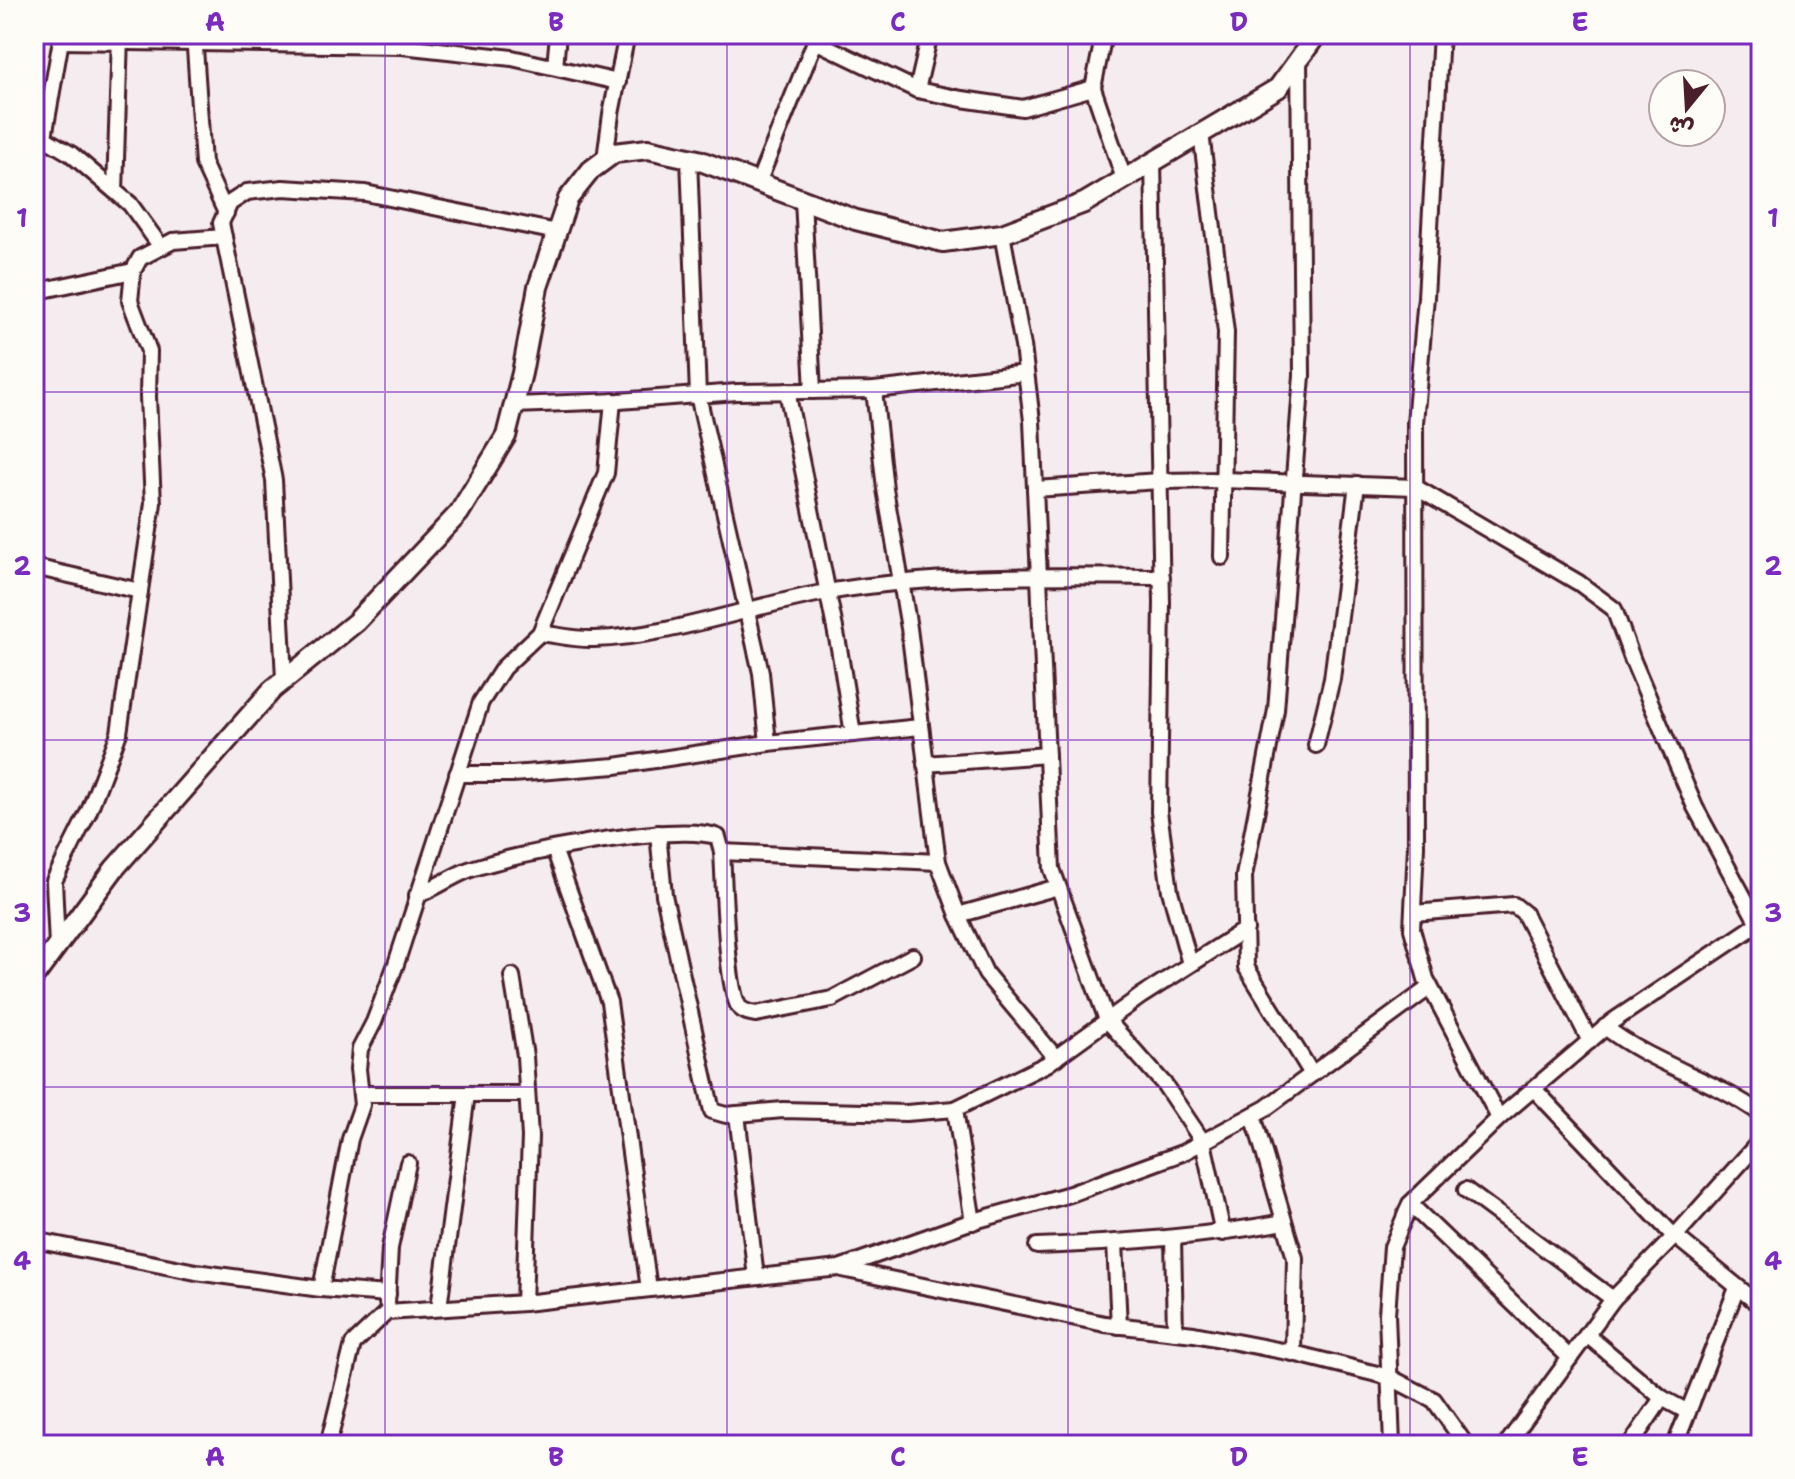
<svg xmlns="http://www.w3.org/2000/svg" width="1795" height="1479" font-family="'Shantell Sans','Playpen Sans Arabic',sans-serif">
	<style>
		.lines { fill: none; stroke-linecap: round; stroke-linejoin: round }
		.minor-casing { stroke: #4a1f2b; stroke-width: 20 }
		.tertiary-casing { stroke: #4a1f2b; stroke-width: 24 }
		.minor { stroke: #fdfcf7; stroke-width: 14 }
		.tertiary { stroke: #fdfcf7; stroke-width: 18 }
		.grid { fill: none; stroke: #7b2cbf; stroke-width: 2; stroke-opacity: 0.55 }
		.neatline { fill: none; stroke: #7b2cbf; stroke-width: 3 }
		.grid-label { font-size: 26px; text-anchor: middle; font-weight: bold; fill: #7b2cbf }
	</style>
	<rect width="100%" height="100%" fill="#f5ecf0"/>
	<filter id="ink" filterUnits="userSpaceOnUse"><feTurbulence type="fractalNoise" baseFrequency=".0125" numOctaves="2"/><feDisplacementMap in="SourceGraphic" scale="16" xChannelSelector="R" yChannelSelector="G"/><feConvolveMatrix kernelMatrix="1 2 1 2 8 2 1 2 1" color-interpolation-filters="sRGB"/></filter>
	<g filter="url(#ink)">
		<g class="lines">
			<g class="minor-casing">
				<g id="minor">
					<path d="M194 34 203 163 226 213"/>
					<path d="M1104 34 1093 88 1124 179"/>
					<path d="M1441 34 1426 297 1415 423 1416 846 1412 929 1426 979 1499 1118"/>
					<path d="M61 41 402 46 512 58 618 82"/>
					<path d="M815 41 917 90 962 99 1023 108 1093 88"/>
					<path d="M1299 58 1302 375 1276 710 1244 876 1246 967 1312 1074"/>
					<path d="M555 67 558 34"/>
					<path d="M917 90 930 34"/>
					<path d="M34 132 71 154 130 204 161 247"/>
					<path d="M1201 133 1226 332 1222 557"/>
					<path d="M44 137 62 34"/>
					<path d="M689 158 698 395 761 673 768 743"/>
					<path d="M605 159 611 114 627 34"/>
					<path d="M1153 162 1162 602 1159 812 1170 891 1190 964"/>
					<path d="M758 183 818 34"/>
					<path d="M115 191 120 36"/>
					<path d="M803 200 813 391"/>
					<path d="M1002 234 1023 346 1032 421 1052 869 1107 1020 1164 1084 1203 1142 1223 1233"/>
					<path d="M34 292 133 271"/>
					<path d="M874 390 885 489 909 628 938 862 958 915 986 974 1056 1058"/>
					<path d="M787 391 839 648 853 734"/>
					<path d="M514 405 619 401 737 392 874 390 1026 373"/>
					<path d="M1035 489 1160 481 1223 480 1415 487 1579 583 1614 609 1633 661 1695 807 1761 929"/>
					<path d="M34 567 140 591"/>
					<path d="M540 633C557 635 576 640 594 639 669 637 753 605 827 592 937 573 1051 576 1162 577"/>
					<path d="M284 679 274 480 221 223 230 203 247 192 283 188 365 193 557 232"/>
					<path d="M1316 745 1332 679 1357 484"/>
					<path d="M925 764 1047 755"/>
					<path d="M457 774H512L615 766 768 743 920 727"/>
					<path d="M658 833 664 895 712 1111 726 1115 783 1110 906 1113 955 1109 1047 1064 1141 996 1246 929"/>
					<path d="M554 849 609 1002 649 1289"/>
					<path d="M722 852 938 862"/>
					<path d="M417 895C434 889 449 878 466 871 510 854 678 821 718 837L722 852C724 882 726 987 739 1007 744 1012 749 1013 756 1014L832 999 913 956"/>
					<path d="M1413 913 1514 905 1524 913 1590 1041"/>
					<path d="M958 915 1058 887"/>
					<path d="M57 946 54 881 89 811 119 733 153 503 148 397 149 351 130 301 133 271 140 258 173 241 224 237"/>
					<path d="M512 976 525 1056 530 1137 524 1303"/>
					<path d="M1605 1027C1652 1064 1713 1079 1761 1114"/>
					<path d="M1534 1089 1669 1231 1761 1306"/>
					<path d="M362 1094H527"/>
					<path d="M955 1109 973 1222"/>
					<path d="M737 1114 756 1277"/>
					<path d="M1253 1115 1295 1258 1293 1353"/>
					<path d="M1466 1190 1613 1299"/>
					<path d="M1410 1204 1570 1358"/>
					<path d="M1173 1238 1175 1332"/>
					<path d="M34 1240 196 1272 321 1289 388 1294"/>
					<path d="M1115 1243 1119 1326"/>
					<path d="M1037 1246C1121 1243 1202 1237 1284 1222"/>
					<path d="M842 1269 1105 1324 1194 1334 1293 1353 1389 1377 1434 1400 1466 1445"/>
					<path d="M321 1289 350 1139 362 1105 358 1069 360 1049 374 1022 396 964 481 702 503 668 540 633 606 473 613 401"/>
					<path d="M387 1303 390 1248 408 1163"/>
					<path d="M439 1308 467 1094"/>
					<path d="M1587 1335 1662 1398 1688 1412"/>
					<path d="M328 1445 353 1344 387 1312 524 1303 839 1268 967 1223 1070 1194 1182 1153 1266 1108 1430 987"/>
					<path d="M1392 1445 1387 1314 1392 1247 1410 1204 1499 1118 1613 1021 1758 924"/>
					<path d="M1506 1445 1613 1299 1675 1236 1761 1140"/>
					<path d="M1630 1445 1662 1398"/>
					<path d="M1675 1445 1737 1288"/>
				</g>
			</g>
			<g class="tertiary-casing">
				<path id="tertiary" d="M34 977 114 869 272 690 356 622 459 513 506 436 522 373 538 287 568 199 591 170 614 153 648 149 698 160 856 220 943 242 1002 234 1084 203 1278 88 1317 34"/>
			</g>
			<use href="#minor" class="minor"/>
			<use href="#tertiary" class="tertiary"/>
		</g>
	</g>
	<path class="grid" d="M385 34V1445M727 34V1445M1068 34V1445M1410 34V1445M34 392H1761M34 740H1761M34 1087H1761"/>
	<rect width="1795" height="1479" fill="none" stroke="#fdfcf7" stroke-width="88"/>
	<g transform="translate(1687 108) rotate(198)"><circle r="38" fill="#fdfcf7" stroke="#b5a4a5" stroke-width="2"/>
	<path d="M0-6L14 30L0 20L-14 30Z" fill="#4a1f2b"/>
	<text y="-12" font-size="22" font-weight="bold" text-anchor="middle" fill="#4a1f2b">ش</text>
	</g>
	<rect x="44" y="44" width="1707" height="1391" class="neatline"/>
	<g class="grid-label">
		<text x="215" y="31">A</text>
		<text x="556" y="31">B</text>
		<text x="898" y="31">C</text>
		<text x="1239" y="31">D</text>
		<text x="1580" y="31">E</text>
		<text x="22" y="227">1</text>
		<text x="1773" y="227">1</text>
		<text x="22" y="575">2</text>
		<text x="1773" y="575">2</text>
		<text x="22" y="922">3</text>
		<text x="1773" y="922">3</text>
		<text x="22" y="1270">4</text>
		<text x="1773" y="1270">4</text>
		<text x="215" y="1466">A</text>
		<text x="556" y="1466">B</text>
		<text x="898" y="1466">C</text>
		<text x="1239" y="1466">D</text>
		<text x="1580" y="1466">E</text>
	</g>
</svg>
